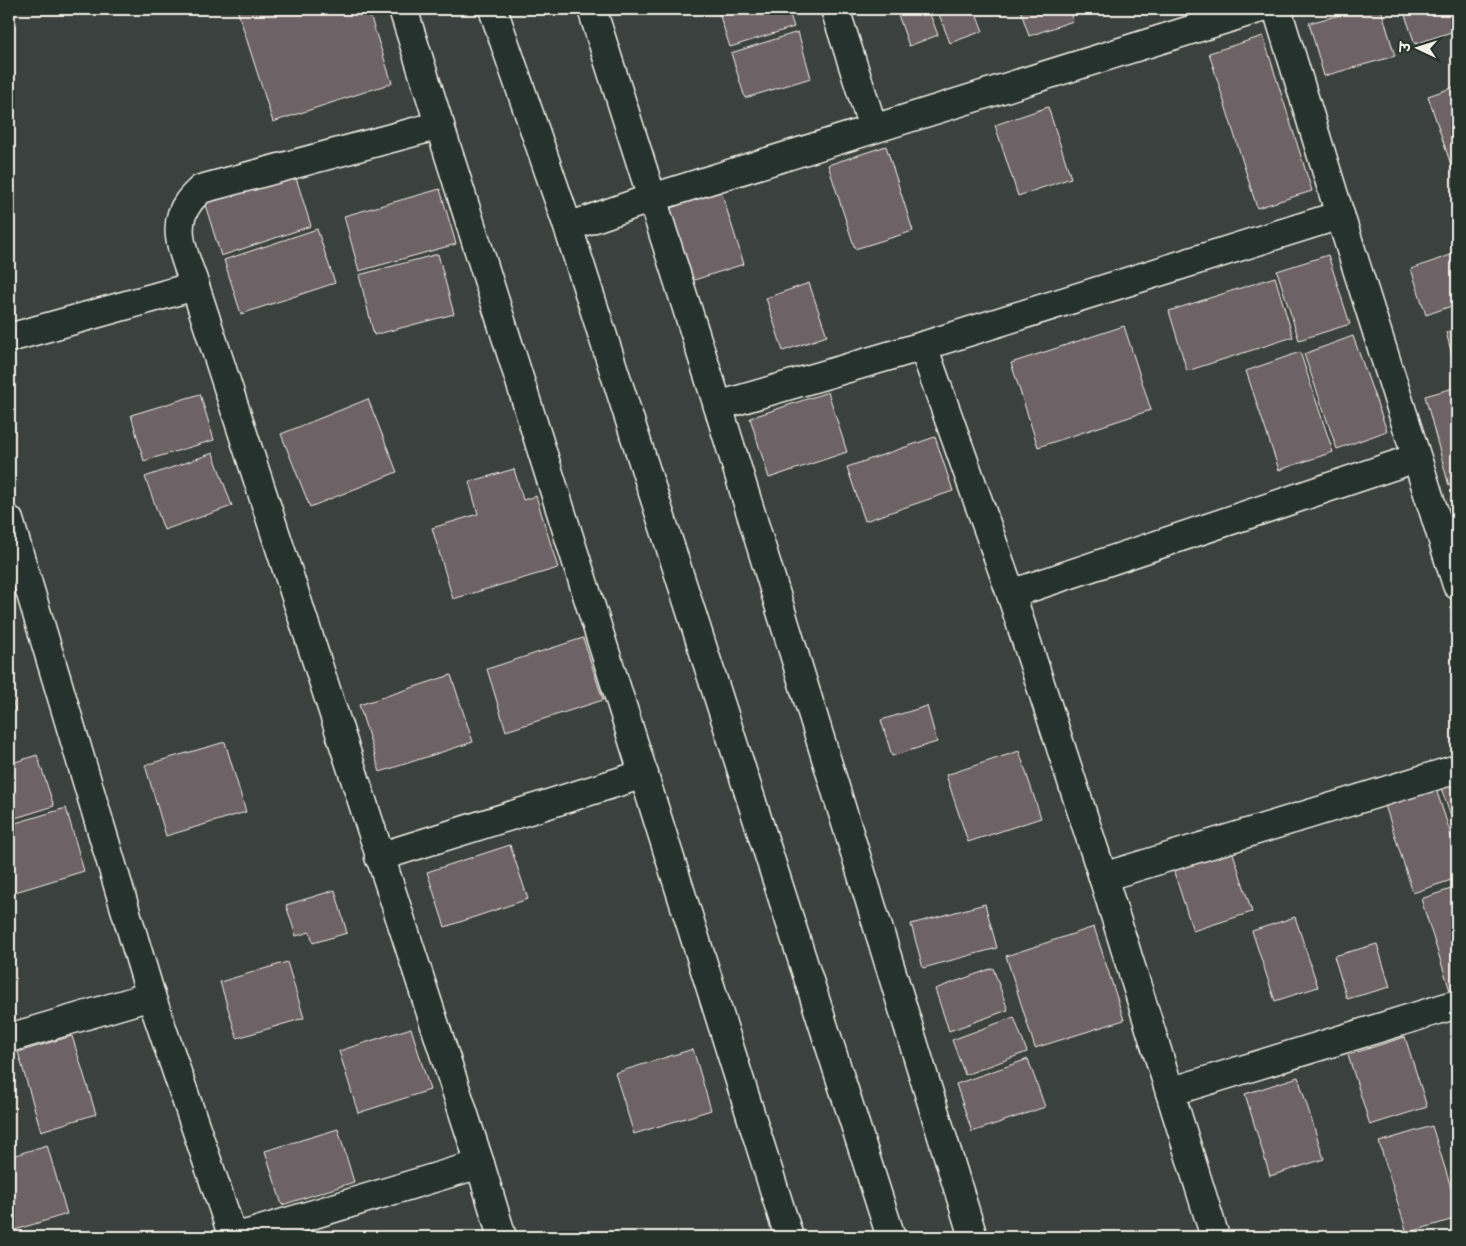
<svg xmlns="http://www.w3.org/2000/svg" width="1466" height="1246" font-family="Itim,'Playpen Sans Deva',sans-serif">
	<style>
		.building { fill: #6d6266; stroke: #f4f1e8 }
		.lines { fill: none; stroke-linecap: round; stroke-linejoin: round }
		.minor-casing { stroke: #f4f1e8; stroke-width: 31 }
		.minor { stroke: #26332d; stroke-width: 28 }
	</style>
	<rect width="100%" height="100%" fill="#3b413e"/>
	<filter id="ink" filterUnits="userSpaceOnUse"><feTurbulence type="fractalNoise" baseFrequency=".02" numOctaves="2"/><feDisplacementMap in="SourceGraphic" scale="10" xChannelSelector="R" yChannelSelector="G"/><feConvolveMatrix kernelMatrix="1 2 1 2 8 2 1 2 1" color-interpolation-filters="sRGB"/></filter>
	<g filter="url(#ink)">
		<g class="building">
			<path d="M237 9H368L392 83 273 122Z"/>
			<path d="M723 9H788L794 27 730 47 718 10Z"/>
			<path d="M896 9H928L938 35 909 46Z"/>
			<path d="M937 9H974L983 31 950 43Z"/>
			<path d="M1020 9H1069L1073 21 1029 36Z"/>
			<path d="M1363 9H1381L1395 56 1324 76 1309 23Z"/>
			<path d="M1403 9H1457V30L1415 44Z"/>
			<path d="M798 32 811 78 745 98 731 53Z"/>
			<path d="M1263 36 1312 191 1257 208 1209 53Z"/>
			<path d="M1457 86V183L1428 96Z"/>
			<path d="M1048 107 1071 178 1018 196 995 125Z"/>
			<path d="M886 146 913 231 855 249 828 165Z"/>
			<path d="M292 165 311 226 221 256 202 195Z"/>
			<path d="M440 189 456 244 359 271 344 216Z"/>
			<path d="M721 191 744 264 691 281 668 208Z"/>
			<path d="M317 229 335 283 241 314 224 260Z"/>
			<path d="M1456 253 1457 258V304L1426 315 1411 269Z"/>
			<path d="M438 254 454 314 374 335 359 275Z"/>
			<path d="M1328 255 1350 324 1299 340 1277 271Z"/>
			<path d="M1275 277 1293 337 1187 371 1169 311Z"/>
			<path d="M809 283 827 336 783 351 766 298Z"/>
			<path d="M1124 326 1151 410 1038 447 1011 363Z"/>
			<path d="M1457 329V374L1446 332Z"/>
			<path d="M1353 336 1387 431 1337 449 1304 354Z"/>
			<path d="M1300 352 1333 452 1279 470 1246 371Z"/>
			<path d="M1457 387V484L1449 486 1425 396Z"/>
			<path d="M828 392 847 452 769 478 750 418Z"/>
			<path d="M200 394 214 440 144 461 131 415Z"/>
			<path d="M368 399 397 472 310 507 281 434Z"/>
			<path d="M935 437 953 491 865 521 847 467Z"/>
			<path d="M213 453 232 506 164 530 145 477Z"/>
			<path d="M514 469 523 500 536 496 558 568 453 599 432 528 478 514 469 482Z"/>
			<path d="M583 638 603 700 506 731 487 669Z"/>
			<path d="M451 675 473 742 380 772 359 705Z"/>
			<path d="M9 687 15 710 9 711Z"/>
			<path d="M927 706 937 742 892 756 881 720Z"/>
			<path d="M225 742 246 812 166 836 145 765Z"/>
			<path d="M1019 751 1041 818 968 842 946 775Z"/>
			<path d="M37 755 54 806 9 820V764Z"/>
			<path d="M1457 772V834L1438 779Z"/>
			<path d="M1436 789 1457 853V878L1413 893 1385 805Z"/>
			<path d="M66 808 84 871 9 894V825Z"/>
			<path d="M510 845 528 899 445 927 427 872Z"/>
			<path d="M1231 847 1252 912 1193 931 1172 866Z"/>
			<path d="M1457 887V998L1453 1000 1421 899Z"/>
			<path d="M335 890 347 933 313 943 310 932 296 936 286 905Z"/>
			<path d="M985 904 997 948 923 968 911 924Z"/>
			<path d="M1295 917 1318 987 1275 1001 1252 931Z"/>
			<path d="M1094 927 1124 1020 1035 1048 1006 956Z"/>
			<path d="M1377 944 1390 987 1347 999 1334 956Z"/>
			<path d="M287 962 304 1018 237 1038 220 982Z"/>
			<path d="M993 968 1008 1010 949 1031 935 989Z"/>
			<path d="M1014 1017 1027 1052 965 1075 952 1040Z"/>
			<path d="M411 1028 430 1090 358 1113 339 1051Z"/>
			<path d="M72 1036 96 1114 41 1131 18 1052Z"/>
			<path d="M1405 1037 1427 1107 1370 1125 1348 1055Z"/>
			<path d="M693 1049 711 1110 634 1134 615 1073Z"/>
			<path d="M1028 1059 1045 1107 972 1132 956 1084Z"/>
			<path d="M1298 1077 1324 1159 1270 1176 1245 1094Z"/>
			<path d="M1432 1126 1457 1207V1218L1407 1233 1379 1142Z"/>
			<path d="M338 1129 354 1182 282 1205 265 1151Z"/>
			<path d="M47 1145 67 1214 15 1230 9 1207V1157Z"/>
		</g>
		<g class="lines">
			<g class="minor-casing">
				<g id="minor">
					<path d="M403 9 789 1237"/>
					<path d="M493 9 568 227 891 1237"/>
					<path d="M592 9 718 406 973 1237"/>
					<path d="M835 9 873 128"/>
					<path d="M1277 9 1340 215 1457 585"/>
					<path d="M568 227 652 198 1258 9"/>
					<path d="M195 286C187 261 169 228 188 203 191 198 196 194 201 189L440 125"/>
					<path d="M9 338 195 286 480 1164 502 1237"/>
					<path d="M923 346 1011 594 1103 877 1215 1237"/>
					<path d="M718 406 923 346 1340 215"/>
					<path d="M9 520 151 996 233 1237"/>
					<path d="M1011 594 1416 458"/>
					<path d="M379 857 644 774"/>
					<path d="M1103 877 1457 769"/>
					<path d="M9 1038 151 996"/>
					<path d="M1170 1092 1457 1004"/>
					<path d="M238 1237 480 1164"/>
				</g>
			</g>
			<use href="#minor" class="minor"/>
		</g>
	</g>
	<rect width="1466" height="1246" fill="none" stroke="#26332d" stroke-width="30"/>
	<rect x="15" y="15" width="1436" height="1216" fill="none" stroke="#f4f1e8" stroke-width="2" filter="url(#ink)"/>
	<g transform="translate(1418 48) rotate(274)" stroke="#26332d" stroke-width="4" paint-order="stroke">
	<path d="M0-4L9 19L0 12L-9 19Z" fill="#f4f1e8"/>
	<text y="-8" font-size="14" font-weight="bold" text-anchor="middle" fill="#f4f1e8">उ</text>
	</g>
</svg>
